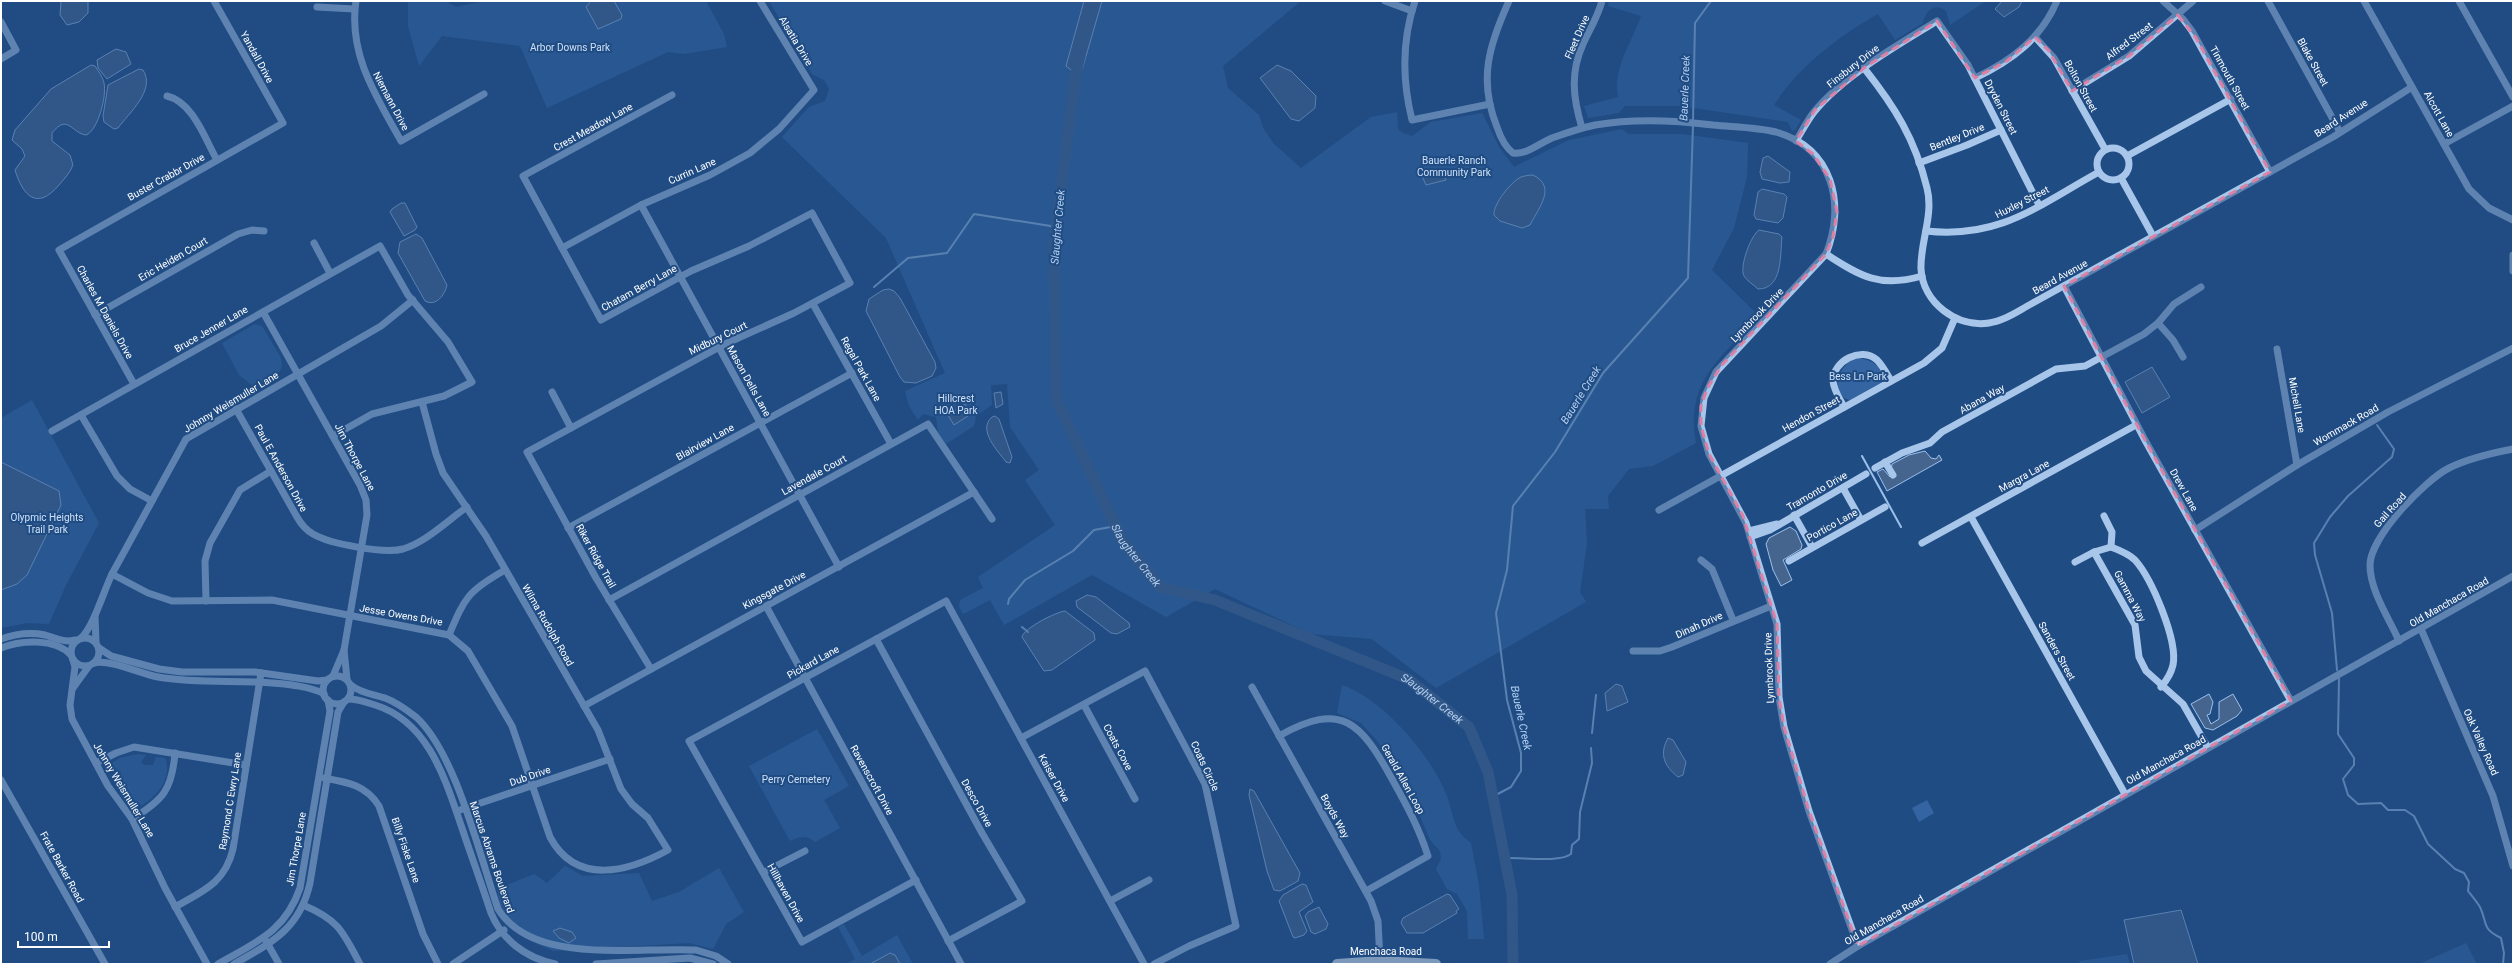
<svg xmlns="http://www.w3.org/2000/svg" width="2514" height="965" font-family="Roboto,sans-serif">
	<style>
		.green { fill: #3465a2 }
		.water { fill: #45658e; stroke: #9cc0eb }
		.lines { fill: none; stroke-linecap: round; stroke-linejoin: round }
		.stream { stroke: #9cc0eb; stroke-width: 2 }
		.river { stroke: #45658e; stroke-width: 11 }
		.minor { stroke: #a8c6e9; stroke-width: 7 }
		.major { stroke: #ecf3fe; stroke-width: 10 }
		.marked { fill: none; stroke: #dd80a5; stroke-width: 3; stroke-dasharray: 8 5; stroke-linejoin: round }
		.labels { text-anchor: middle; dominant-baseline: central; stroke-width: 4; stroke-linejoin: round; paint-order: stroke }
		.street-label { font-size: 10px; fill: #fff; stroke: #204c84 }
		.park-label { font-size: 10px; fill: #cde0f7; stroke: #204c84 }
		.water-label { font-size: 11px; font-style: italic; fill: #b4d0f1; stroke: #204c84 }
	</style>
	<rect width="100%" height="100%" fill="#204c84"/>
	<g class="green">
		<path d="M408 1H445L456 7 485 1H706L724 34 727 47 684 54 668 52 547 108 520 46 442 36 419 66 408 26Z"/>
		<path d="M769 1H1301L1223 66 1228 88 1259 115 1263 128 1274 144 1301 168 1371 117 1397 112 1398 129 1403 133 1412 136 1431 122 1482 113 1499 147 1514 167 1569 140 1622 129 1628 134H1682L1748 143 1747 177 1734 228 1712 270 1760 317C1722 355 1684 383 1696 443L1653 466 1629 469 1608 496 1609 509H1585L1587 543 1580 592 1586 602 1436 688 1372 639 1311 634 1215 589 1166 617 1092 575 1004 625 990 600 963 614 959 606 960 600 983 588 978 577 1055 525 1025 480 1039 470 1010 427 1007 384 991 385 992 405 976 416 974 426 946 444 938 432 936 417 923 414 918 420 909 406 905 391 945 373 886 238 782 137 809 107 825 101 829 89 824 80 812 74Z"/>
		<path d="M1609 1H1986L1950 25 1946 11C1935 2 1925 11 1923 23L1895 40 1878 14C1840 35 1798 67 1774 105L1801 120 1796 129 1792 131 1788 122 1680 106H1625L1619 113 1588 118 1584 106 1618 97C1613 66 1631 45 1641 16L1608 6Z"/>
		<path d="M255 324 262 326 281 358 282 367C277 377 266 386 254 387L239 375 222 343Z"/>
		<path d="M1856 358C1869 359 1884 365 1884 381L1850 400 1846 399C1828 386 1841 365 1856 358Z"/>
		<path d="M32 400 99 523 66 585 49 624 27 623 1 628V418Z"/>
		<path d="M1342 685C1383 699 1431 755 1447 796 1454 815 1452 830 1471 843L1479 885 1484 939H1468L1467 911 1457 894 1447 889 1436 869 1441 859 1440 851 1430 840 1421 818 1379 743 1361 723 1337 713Z"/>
		<path d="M817 729 849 786 824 800 840 828 815 842C807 835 800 836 790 841L749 766Z"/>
		<path d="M138 754 146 755 141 762 144 765H153L156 757 165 758C174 780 153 801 135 809L131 808 117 786 121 772 109 765 120 758Z"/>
		<path d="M1927 800 1934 813 1919 822 1912 808Z"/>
		<path d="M565 866 583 876 639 873 652 901 679 892 719 868 744 912 726 924 713 949 689 943 553 951 529 940 512 925 500 905 497 889 534 874 547 883Z"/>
		<path d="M844 924 862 956 897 935 913 964H846L855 959 838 927Z"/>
		<path d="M2466 943 2477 964H2419Z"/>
		<path d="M2127 954 2130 964H2078L2080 961Z"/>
	</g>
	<g class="water">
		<path d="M61 1H88V13L79 22 67 25 60 15Z"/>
		<path d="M591 1H614L622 15 621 19 598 29 586 7Z"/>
		<path d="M1084 1H1102L1082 70H1071L1066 66Z"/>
		<path d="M2002 1H2022L2019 7 2004 17 1995 9Z"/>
		<path d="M116 49 126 52 131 64 107 79 98 68 97 60Z"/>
		<path d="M91 65 95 66C98 71 103 77 104 83 107 95 98 131 86 135 71 133 68 113 52 133V141L70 155 73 165C70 173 64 179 59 185 37 211 23 196 15 170L25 156 22 149 12 140 15 130 51 89Z"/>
		<path d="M1277 65 1291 71 1316 96 1315 108 1299 121 1291 119 1260 78Z"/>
		<path d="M139 69 143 70C156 90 129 113 118 128L114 129 104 122 103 116 108 85Z"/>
		<path d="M1768 156 1790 172 1789 182 1780 183 1762 179 1760 172 1763 158Z"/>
		<path d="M1426 173 1428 176 1443 173 1446 180 1426 185 1422 176Z"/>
		<path d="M1533 175C1557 187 1539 207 1530 225L1522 228 1500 221 1494 215C1493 204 1511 182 1521 177 1524 176 1529 175 1533 175Z"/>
		<path d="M1762 189 1784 194 1787 197 1783 218 1778 223 1756 219 1754 215 1758 192Z"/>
		<path d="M401 203H405L417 227 415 230 404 236 390 212 392 209Z"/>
		<path d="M1759 230 1779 234 1782 237C1780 255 1783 289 1758 289 1754 285 1747 281 1744 276 1739 267 1751 235 1759 230Z"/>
		<path d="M416 234 422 238 447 285C445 295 436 307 425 301L398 253 400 242Z"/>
		<path d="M889 289 894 291 900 298 935 362 936 368 932 376 916 383 904 382 900 377 866 311 869 299 883 290Z"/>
		<path d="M2152 367 2170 397 2142 413 2125 382Z"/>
		<path d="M1001 392 1003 404 996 408 994 393Z"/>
		<path d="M965 404 971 414 954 425 948 415Z"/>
		<path d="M992 417 995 416 999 419 1012 457 1010 463 1006 462C998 451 977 430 992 417Z"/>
		<path d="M1925 451 1931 458 1936 459 1939 455 1942 460 1887 491 1877 472 1883 469 1890 477 1892 464 1909 455Z"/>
		<path d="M1 462 59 491 61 505 27 575 17 584 1 590Z"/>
		<path d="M1790 527 1796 531 1802 545 1801 549 1783 560 1792 580 1781 586 1773 570 1766 544 1769 538Z"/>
		<path d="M1087 595 1096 597 1129 623 1130 627 1117 634 1111 633 1077 607 1076 601Z"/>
		<path d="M1065 611 1094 633 1095 640 1052 670 1044 671 1022 637C1024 628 1056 612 1065 611Z"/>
		<path d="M1616 684 1622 686 1628 702 1607 711 1605 693Z"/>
		<path d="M2209 694 2213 702 2210 714 2207 715 2211 724 2219 719V702L2233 694 2242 710 2237 716 2213 730 2205 728 2191 704Z"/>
		<path d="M1668 738 1673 740 1686 762 1683 775 1678 777C1664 766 1659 754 1668 738Z"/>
		<path d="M1250 789 1254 791 1300 873 1298 881 1280 891 1274 890 1267 871 1249 795Z"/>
		<path d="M1302 884 1306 885 1313 902 1299 912 1307 931 1304 935 1295 938 1293 937 1279 901 1283 895Z"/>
		<path d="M1447 894 1450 895 1459 909 1456 911 1457 913 1423 933H1407L1401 923 1403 918Z"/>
		<path d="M1319 907 1328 924 1326 929 1315 934 1311 932 1305 916 1308 912Z"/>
		<path d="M2181 910 2198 964H2134L2124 920Z"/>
		<path d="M560 928 572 932 576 938 569 943 559 938 553 931Z"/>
		<path d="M890 953 895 955 900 964H870Z"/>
	</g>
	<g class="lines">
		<g class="stream">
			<path d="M1693 121 1695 23 1711 1"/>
			<path d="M874 287 908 258 947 253 974 214 1057 227"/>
			<path d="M1862 456 1901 527"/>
			<path d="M1008 604 1009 599 1025 580 1073 551 1094 530 1116 526"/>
			<path d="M1022 627 1028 632"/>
			<path d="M2337 670 2332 613 2315 555 2314 543 2330 517 2348 496 2392 457 2394 449 2377 425"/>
			<path d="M2339 678 2338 734 2354 758V765L2343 779 2348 795 2358 804 2381 803 2388 810H2405L2414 816 2428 844 2455 869 2464 873 2469 882 2468 891C2472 896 2477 902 2480 907 2488 924 2481 928 2501 938L2504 953 2503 964"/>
			<path d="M1592 733 1596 695"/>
			<path d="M1492 797 1511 787 1521 771V753L1507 700 1496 613 1507 570 1513 506 1555 452 1603 373 1688 278 1693 125"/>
			<path d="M1505 858C1521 857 1559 863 1571 854L1572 845 1579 839 1580 812 1592 763 1591 748"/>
		</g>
		<path class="river" id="s1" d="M1080 56 1075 78 1054 247 1056 399 1122 540 1160 587 1215 600 1408 679 1469 727 1488 772 1512 895 1513 964"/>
		<g class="minor">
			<path d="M356 1C348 54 376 96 401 141L484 94"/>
			<path d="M1385 1 1412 11"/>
			<path d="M1415 1C1402 40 1402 80 1412 120L1490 104"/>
			<path d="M1509 1C1489 45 1478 80 1497 127 1500 136 1505 147 1513 153 1526 155 1540 143 1552 138 1566 133 1581 128 1595 125 1635 118 1673 120 1713 125 1733 127 1756 127 1776 132 1833 148 1846 204 1826 254L1716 372 1704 398 1701 426 1709 454 1746 523 1777 624 1779 697 1784 727 1809 811 1858 946"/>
			<path d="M2163 1 2183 19 2192 31 2270 172"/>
			<path d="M2268 1 2340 132"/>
			<path d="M2364 1 2469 189 2489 208 2513 220"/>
			<path d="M2459 1 2513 97"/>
			<path d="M317 7 354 9"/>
			<path d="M1 22 16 50 1 59"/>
			<path d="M2035 37 2054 58 2105 149"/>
			<path d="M1864 68C1895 107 1915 139 1927 188 1934 215 1920 242 1921 269 1923 303 1957 328 1989 323 2004 321 2018 311 2031 304L2333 137 2412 87"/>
			<path d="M1975 78C2011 61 2041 39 2057 1"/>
			<path d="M2072 91 2129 56 2193 1"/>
			<path d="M167 96C193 102 205 139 217 160"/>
			<path d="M1582 128C1573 98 1570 73 1583 44 1590 29 1598 16 1602 1"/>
			<path d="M1796 141C1802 131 1807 121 1814 112 1843 76 1898 45 1937 21L1968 65 2039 205"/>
			<path d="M2444 144 2513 106"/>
			<circle cx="2113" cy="164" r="16"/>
			<path d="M2127 156 2231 99"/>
			<path d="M1919 163 1967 145 2001 130"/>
			<path d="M2121 178 2153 236"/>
			<path d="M641 205 839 567"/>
			<path d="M1926 231C2000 239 2037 206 2099 172"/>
			<path d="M314 243 330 273"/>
			<path d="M562 248 641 205 710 175 750 153 779 129 814 90 760 1"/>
			<path d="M1826 254C1861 277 1881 288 1922 276"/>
			<path d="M2513 255V271"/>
			<path d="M2064 286 2146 442 2291 701"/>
			<path d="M813 304 891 444"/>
			<path d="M263 312 360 485 366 500 367 515 344 650 333 676"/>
			<path d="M95 315 238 234 252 230 264 231"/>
			<path d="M2158 323 2173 340 2183 357"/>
			<path d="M2277 349 2297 465"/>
			<path d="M134 384 59 250 283 123 214 1"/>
			<path d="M552 392 571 428"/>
			<path d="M1844 407C1840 399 1834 391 1833 381 1833 361 1861 346 1877 360 1883 366 1887 374 1891 381"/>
			<path d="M236 409 297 517C301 524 306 530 313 534 330 544 384 554 403 549 426 542 447 521 467 507"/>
			<path d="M81 415 117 476 130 489 152 501"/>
			<path d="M52 431 380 246 408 295 448 342 472 382 444 396 372 414 333 436"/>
			<path d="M1885 462 1893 475"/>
			<path d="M1875 468 1902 453 1930 443 1942 432 2056 369 2085 366 2144 334 2158 323 2174 304 2201 287"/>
			<path d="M1843 488 1861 520"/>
			<path d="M1659 510 1924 363 1942 348 1955 318"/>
			<path d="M1794 515 1812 547"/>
			<path d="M2104 516 2112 532 2111 547"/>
			<path d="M1971 517 2125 794"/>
			<path d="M568 528 852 373"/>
			<path d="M2195 530 2297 465 2388 412 2513 348"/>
			<path d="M1749 531 1777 524"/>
			<path d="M1750 537 1770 530 1866 474"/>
			<path d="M1922 543 2136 425"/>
			<path d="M2094 552 2135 625 2139 657 2146 671 2183 704 2208 748"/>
			<path d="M1701 560 1712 569 1733 620"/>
			<path d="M1789 561 1885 507"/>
			<path d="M2075 562 2094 552 2111 547C2119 550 2129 554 2135 560 2152 579 2178 641 2173 665 2171 674 2167 680 2161 687"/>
			<path d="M112 574 148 593 172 601 272 600 449 635 468 651 512 726 550 837C576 886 628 872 668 850L648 818 632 804 621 789 598 730 486 536 443 473 436 454 422 402"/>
			<path d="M609 600 928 424 992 519"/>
			<path d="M206 601 205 561 210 543 240 490 271 471"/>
			<path d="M766 606 961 964"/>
			<path d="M95 616 96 642"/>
			<path d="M2421 629 2493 796 2513 866"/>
			<path d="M449 635C465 597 468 591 505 570"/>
			<circle cx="85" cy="652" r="14"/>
			<path d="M81 638C93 628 104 590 112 574L186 439 381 326 413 300"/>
			<path d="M1 639C15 634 30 632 45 635 55 638 65 643 76 640"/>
			<path d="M876 639 982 833 1022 901 948 941"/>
			<path d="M2399 641C2389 618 2370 591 2370 565 2370 537 2425 480 2449 468 2469 458 2492 453 2513 449"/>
			<path d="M1 648C21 640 55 638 71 655"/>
			<path d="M99 648 111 656 159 669 182 672H255L318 681 327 680"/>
			<path d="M344 650 347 679"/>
			<path d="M1633 651H1660L1672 647 1771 606"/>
			<path d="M73 660 75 667 70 705 72 719 108 786 132 819 165 888 207 964"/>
			<path d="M94 663C110 659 141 674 158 677 203 685 247 678 292 685 303 687 314 688 324 694"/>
			<path d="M651 669 596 578 527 452 725 344 794 313 850 283 812 213 749 246 691 271 601 320 523 176 672 95"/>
			<circle cx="337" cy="690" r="14"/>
			<path d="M351 685C360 693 373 694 385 698 396 702 407 710 416 717 456 753 480 857 498 909 533 965 631 947 696 950L716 956 728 964"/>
			<path d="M1252 687 1371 901 1378 921 1380 961"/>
			<path d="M73 688 89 666"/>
			<path d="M348 699C358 699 365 702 375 705 430 722 446 782 463 831 472 858 482 885 491 913 502 940 526 958 555 964"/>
			<path d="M1084 705 1135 799"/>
			<path d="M584 706 974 492"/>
			<path d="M1279 736C1342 700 1361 723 1392 779 1406 804 1419 828 1428 856L1366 891"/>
			<path d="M1021 738 1145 671 1205 784 1236 926 1189 946 1154 964"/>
			<path d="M96 763 116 753 134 747 246 765"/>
			<path d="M324 778C347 782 366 785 379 806L423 934 438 964"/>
			<path d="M1 780 105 964"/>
			<path d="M460 810 610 759"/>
			<path d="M132 819C163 800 172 790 175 753"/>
			<path d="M764 872 805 851"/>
			<path d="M916 880 802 942 689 741 946 601 1144 964"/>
			<path d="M1110 901 1149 880"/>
			<path d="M303 905C339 920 343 932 360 964"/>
			<path d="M175 907C203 891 225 883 233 849L261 673"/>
			<path d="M266 941 279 964"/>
			<path d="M218 964C256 942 285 932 300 888L330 711 328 700"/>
			<path d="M234 964C271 943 300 929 310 883L338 712 344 702"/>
			<path d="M453 964 504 930"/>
			<path d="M596 964 690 958 713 964"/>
			<path d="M1830 964 1858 946 2513 576"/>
		</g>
		<path class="major" d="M1337 964 1380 961 1436 964"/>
	</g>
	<path d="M0 0H2514V965H0ZM2178 15 2196 38 2270 172 2064 286 2146 442 2291 701 1858 946 1809 811 1784 727 1779 697 1777 624 1743 516 1709 454 1701 426V406L1707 389 1721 366 1826 254 1833 237 1837 212 1830 179 1813 154 1796 141 1815 110 1864 68 1937 21 1975 78 2007 61 2035 37 2049 51 2072 91 2129 56Z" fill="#204c84" fill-opacity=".55" fill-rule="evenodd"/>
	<path class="marked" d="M2178 15 2196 38 2270 172 2064 286 2146 442 2291 701 1858 946 1809 811 1784 727 1779 697 1777 624 1743 516 1709 454 1701 426V406L1707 389 1721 366 1826 254 1833 237 1837 212 1830 179 1813 154 1796 141 1815 110 1864 68 1937 21 1975 78 2007 61 2035 37 2049 51 2072 91 2129 56Z"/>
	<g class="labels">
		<g class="street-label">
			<text transform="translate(1577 37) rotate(-66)">Fleet Drive</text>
			<text transform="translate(796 41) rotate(59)">Alsatia Drive</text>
			<text transform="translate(2129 41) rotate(-37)">Alfred Street</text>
			<text transform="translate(257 57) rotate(61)">Yandall Drive</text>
			<text transform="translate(2313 62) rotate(61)">Blake Street</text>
			<text transform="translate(1853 66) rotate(-38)">Finsbury Drive</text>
			<text transform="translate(2230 78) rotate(61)">Tinmouth Street</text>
			<text transform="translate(2081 86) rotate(61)">Bolton Street</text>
			<text transform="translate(391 101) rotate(62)">Niemann Drive</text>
			<text transform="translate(2001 107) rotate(63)">Dryden Street</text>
			<text transform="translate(2439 114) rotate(61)">Alcott Lane</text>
			<text transform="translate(2341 118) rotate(-33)">Beard Avenue</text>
			<text transform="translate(593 127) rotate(-29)">Crest Meadow Lane</text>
			<text transform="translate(1957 137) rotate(-22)">Bentley Drive</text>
			<text transform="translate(692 171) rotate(-24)">Currin Lane</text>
			<text transform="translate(166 177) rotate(-29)">Buster Crabbr Drive</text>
			<text transform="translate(2022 202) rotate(-27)">Huxley Street</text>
			<text transform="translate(173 259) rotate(-30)">Eric Heiden Court</text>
			<text transform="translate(2060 277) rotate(-29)">Beard Avenue</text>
			<text transform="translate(639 288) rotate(-29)">Chatam Berry Lane</text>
			<text transform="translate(105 312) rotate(61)">Charles M Daniels Drive</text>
			<text transform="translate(1757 315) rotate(-46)">Lynnbrook Drive</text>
			<text transform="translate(211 329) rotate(-30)">Bruce Jenner Lane</text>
			<text transform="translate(718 338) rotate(-26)">Midbury Court</text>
			<text transform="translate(861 369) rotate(61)">Regal Park Lane</text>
			<text transform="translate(749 381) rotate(61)">Mason Dells Lane</text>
			<text transform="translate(1982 399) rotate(-29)">Abana Way</text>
			<text transform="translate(231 402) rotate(-31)">Johnny Weismuller Lane</text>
			<text transform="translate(2297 405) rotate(80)">Michell Lane</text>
			<text transform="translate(1811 414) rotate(-29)">Hendon Street</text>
			<text transform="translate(2346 425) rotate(-30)">Wommack Road</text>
			<text transform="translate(705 442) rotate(-29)">Blairview Lane</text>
			<text transform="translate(355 457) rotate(62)">Jim Thorpe Lane</text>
			<text transform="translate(281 468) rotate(61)">Paul E Anderson Drive</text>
			<text transform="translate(814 475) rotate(-29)">Lavendale Court</text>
			<text transform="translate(2024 476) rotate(-29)">Margra Lane</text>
			<text transform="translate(2184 490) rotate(61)">Drew Lane</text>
			<text transform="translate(1817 491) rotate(-30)">Tramonto Drive</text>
			<text transform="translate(2390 510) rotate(-48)">Gail Road</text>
			<text transform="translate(1832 525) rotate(-29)">Portico Lane</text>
			<text transform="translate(596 556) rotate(61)">Riker Ridge Trail</text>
			<text transform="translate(774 590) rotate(-28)">Kingsgate Drive</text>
			<text transform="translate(2130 596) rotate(62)">Gamma Way</text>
			<text transform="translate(2449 602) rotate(-30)">Old Manchaca Road</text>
			<text transform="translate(401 615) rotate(10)">Jesse Owens Drive</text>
			<text transform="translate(548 625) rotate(60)">Wilma Rudolph Road</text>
			<text transform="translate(1699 625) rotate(-24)">Dinah Drive</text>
			<text transform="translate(2057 651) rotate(61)">Sanders Street</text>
			<text transform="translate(813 662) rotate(-29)">Pickard Lane</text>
			<text transform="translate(1769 668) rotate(-92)">Lynnbrook Drive</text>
			<text transform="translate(2481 742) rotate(66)">Oak Valley Road</text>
			<text transform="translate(1118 747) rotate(62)">Coats Cove</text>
			<text transform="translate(2166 760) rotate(-29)">Old Manchaca Road</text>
			<text transform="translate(1205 766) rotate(65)">Coats Circle</text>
			<text transform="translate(530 776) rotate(-19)">Dub Drive</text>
			<text transform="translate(1054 778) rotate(61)">Kaiser Drive</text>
			<text transform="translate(1403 779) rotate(61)">Gerald Allen Loop</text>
			<text transform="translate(872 780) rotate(61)">Ravenscroft Drive</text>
			<text transform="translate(124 790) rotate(59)">Johnny Weismuller Lane</text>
			<text transform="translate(230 801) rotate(-81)">Raymond C Ewry Lane</text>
			<text transform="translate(977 803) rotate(61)">Desco Drive</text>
			<text transform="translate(1335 816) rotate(61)">Boyds Way</text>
			<text transform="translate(296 849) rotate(-80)">Jim Thorpe Lane</text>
			<text transform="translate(406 850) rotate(71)">Billy Fiske Lane</text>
			<text transform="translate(492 857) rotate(71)">Marcus Abrams Boulevard</text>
			<text transform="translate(62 867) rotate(61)">Frate Barker Road</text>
			<text transform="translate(786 893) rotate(61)">Hillhaven Drive</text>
			<text transform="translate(1884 920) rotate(-30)">Old Manchaca Road</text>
			<text x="1386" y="951">Menchaca Road</text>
		</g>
		<g class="park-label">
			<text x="570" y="47">Arbor Downs Park</text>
			<text x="1454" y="160">Bauerle Ranch<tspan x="1454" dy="12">Community Park</tspan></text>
			<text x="1858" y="376">Bess Ln Park</text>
			<text x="956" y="398">Hillcrest<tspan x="956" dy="12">HOA Park</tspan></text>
			<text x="47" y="517">Olypmic Heights<tspan x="47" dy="12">Trail Park</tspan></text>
			<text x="796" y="779">Perry Cemetery</text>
		</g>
		<g class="water-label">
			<text transform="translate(1685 88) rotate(-88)">Bauerle Creek</text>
			<text transform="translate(1058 227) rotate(-85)">Slaughter Creek</text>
			<text transform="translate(1581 395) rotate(-58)">Bauerle Creek</text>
			<text stroke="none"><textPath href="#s1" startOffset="521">Slaughter Creek</textPath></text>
			<text stroke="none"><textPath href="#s1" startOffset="857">Slaughter Creek</textPath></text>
			<text transform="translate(1521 718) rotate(78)">Bauerle Creek</text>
		</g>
	</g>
	<rect width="2514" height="965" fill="none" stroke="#ffffff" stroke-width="4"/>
	<path d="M18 941v6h91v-6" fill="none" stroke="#ffffff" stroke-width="2"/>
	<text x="24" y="941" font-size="12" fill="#ffffff" stroke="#204c84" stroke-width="3" paint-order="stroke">100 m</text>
</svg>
